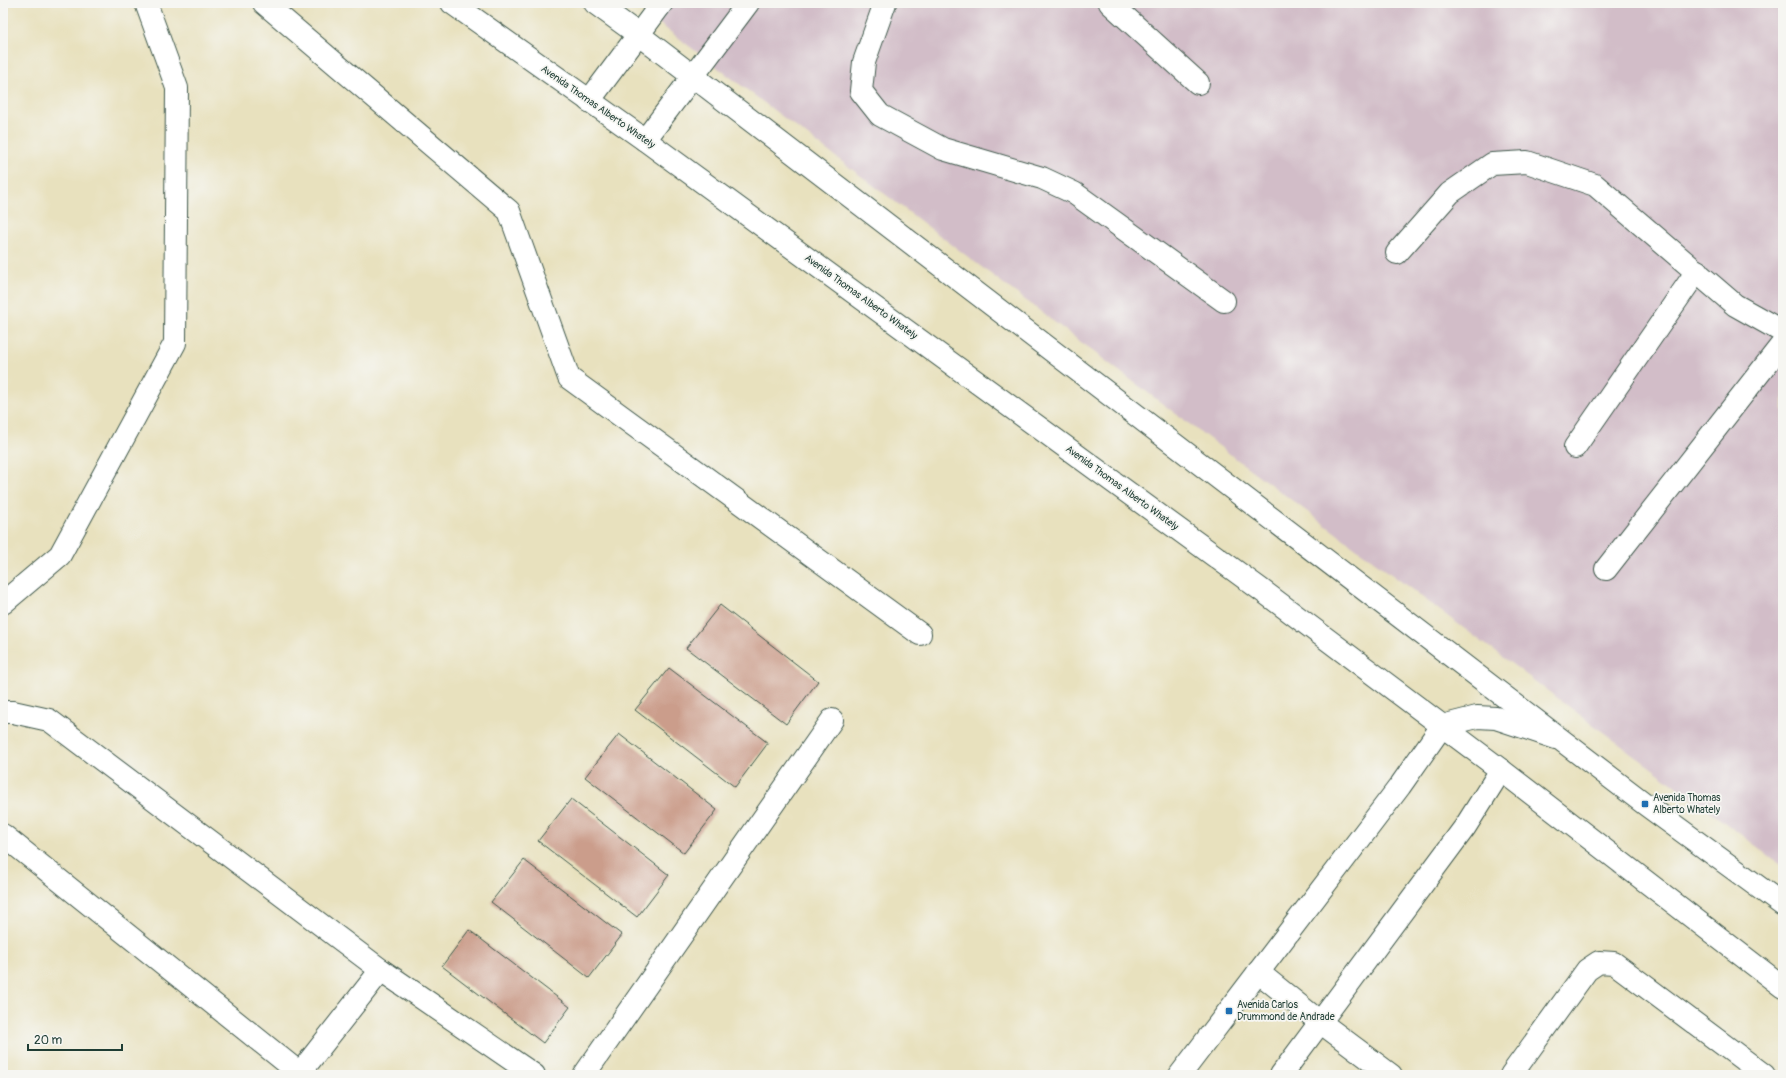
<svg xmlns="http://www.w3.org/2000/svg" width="1786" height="1078" font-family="Pangolin,sans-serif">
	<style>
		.industrial { fill: #d2bdc8 }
		.building { fill: #cb9d8b }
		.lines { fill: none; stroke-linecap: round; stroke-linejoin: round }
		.minor-casing { stroke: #3d5649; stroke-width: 24 }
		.major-casing { stroke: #3d5649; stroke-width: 24 }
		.minor { stroke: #fff; stroke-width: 22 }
		.major { stroke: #fff; stroke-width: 22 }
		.poi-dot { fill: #1f6fb2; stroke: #f6f6f2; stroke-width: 1.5 }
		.labels { text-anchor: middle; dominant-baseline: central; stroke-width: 3.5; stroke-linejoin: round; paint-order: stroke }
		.street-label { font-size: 10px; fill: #1f3d34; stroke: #f6f6f2 }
		.poi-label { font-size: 10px; fill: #1f3d34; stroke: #f6f6f2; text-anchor: start }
	</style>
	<rect width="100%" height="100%" fill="#f6f6f2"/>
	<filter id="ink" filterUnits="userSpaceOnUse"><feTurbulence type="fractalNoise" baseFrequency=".025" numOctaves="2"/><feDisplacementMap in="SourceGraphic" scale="8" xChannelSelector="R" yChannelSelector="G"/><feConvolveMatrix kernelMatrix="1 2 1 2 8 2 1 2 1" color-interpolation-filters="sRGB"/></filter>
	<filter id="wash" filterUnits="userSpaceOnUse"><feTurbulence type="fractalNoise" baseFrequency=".012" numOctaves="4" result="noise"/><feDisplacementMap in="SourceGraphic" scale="16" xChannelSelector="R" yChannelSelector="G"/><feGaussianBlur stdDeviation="0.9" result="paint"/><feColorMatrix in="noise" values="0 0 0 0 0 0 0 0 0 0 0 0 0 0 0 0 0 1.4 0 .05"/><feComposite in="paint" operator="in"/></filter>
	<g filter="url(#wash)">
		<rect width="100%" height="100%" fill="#e8e1be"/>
		<path class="industrial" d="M632 3H1783V866L1172 411Z"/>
		<g id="blocks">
			<g class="building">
				<path d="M720 605 818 681 786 724 686 648Z"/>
				<path d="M669 668 768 743 735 787 635 710Z"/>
				<path d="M619 734 717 810 684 853 585 777Z"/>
				<path d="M571 799 669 875 637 917 538 841Z"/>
				<path d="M524 860 622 935 589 978 491 902Z"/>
				<path d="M469 930 570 1007 543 1043 442 966Z"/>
			</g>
		</g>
	</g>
	<g filter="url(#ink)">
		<use href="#blocks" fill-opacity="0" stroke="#3d5649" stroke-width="1"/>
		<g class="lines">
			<g class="minor-casing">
				<g id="minor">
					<path d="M264 3 509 211 569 378 920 634"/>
					<path d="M885 3 864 62 861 91 880 115 943 149 1042 178 1074 193 1224 301"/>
					<path d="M1110 3 1198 83"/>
					<path d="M589 101 662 3"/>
					<path d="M645 140 748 3"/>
					<path d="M1397 253 1450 193 1492 164 1527 162 1595 185 1735 305 1783 332"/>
					<path d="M1575 447 1697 271"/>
					<path d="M1606 569 1783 343"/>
					<path d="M3 603 60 555 175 343 177 88 146 3"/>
					<path d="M3 712H13L49 720 381 970 534 1075"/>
					<path d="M3 835 302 1075"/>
					<path d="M1258 972 1320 1022 1391 1075"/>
					<path d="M300 1073 381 970"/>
					<path d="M584 1075 832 720"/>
					<path d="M1180 1075 1400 786 1442 726 1477 717 1496 718 1556 738"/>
					<path d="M1281 1075 1465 827 1501 770"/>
					<path d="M1511 1075 1587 970 1599 962 1614 963 1764 1075"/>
				</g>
			</g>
			<g class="major-casing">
				<g id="major">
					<path d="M452 3 645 140 1260 589 1501 770 1783 987"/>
					<path d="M595 3 639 35 1645 804 1783 905"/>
				</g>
			</g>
			<use href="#minor" class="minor"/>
			<use href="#major" class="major"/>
		</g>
	</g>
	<g class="poi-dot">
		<rect x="1641" y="800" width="8" height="8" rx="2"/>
		<rect x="1225" y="1007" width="8" height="8" rx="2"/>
	</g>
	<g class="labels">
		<g class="street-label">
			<text transform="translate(598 107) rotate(35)">Avenida Thomas Alberto Whately</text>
			<text transform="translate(861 297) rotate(36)">Avenida Thomas Alberto Whately</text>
			<text transform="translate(1122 488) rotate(36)">Avenida Thomas Alberto Whately</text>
		</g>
		<g class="poi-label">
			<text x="1653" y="798">Avenida Thomas<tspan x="1653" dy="12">Alberto Whately</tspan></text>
			<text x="1237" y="1005">Avenida Carlos<tspan x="1237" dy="12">Drummond de Andrade</tspan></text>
		</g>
	</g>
	<rect width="1786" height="1078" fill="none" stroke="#f6f6f2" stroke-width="16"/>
	<path d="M28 1044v6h94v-6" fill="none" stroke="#1f3d34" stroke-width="2"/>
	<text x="34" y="1044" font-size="12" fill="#1f3d34" stroke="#f6f6f2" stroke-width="3" paint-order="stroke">20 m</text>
</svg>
